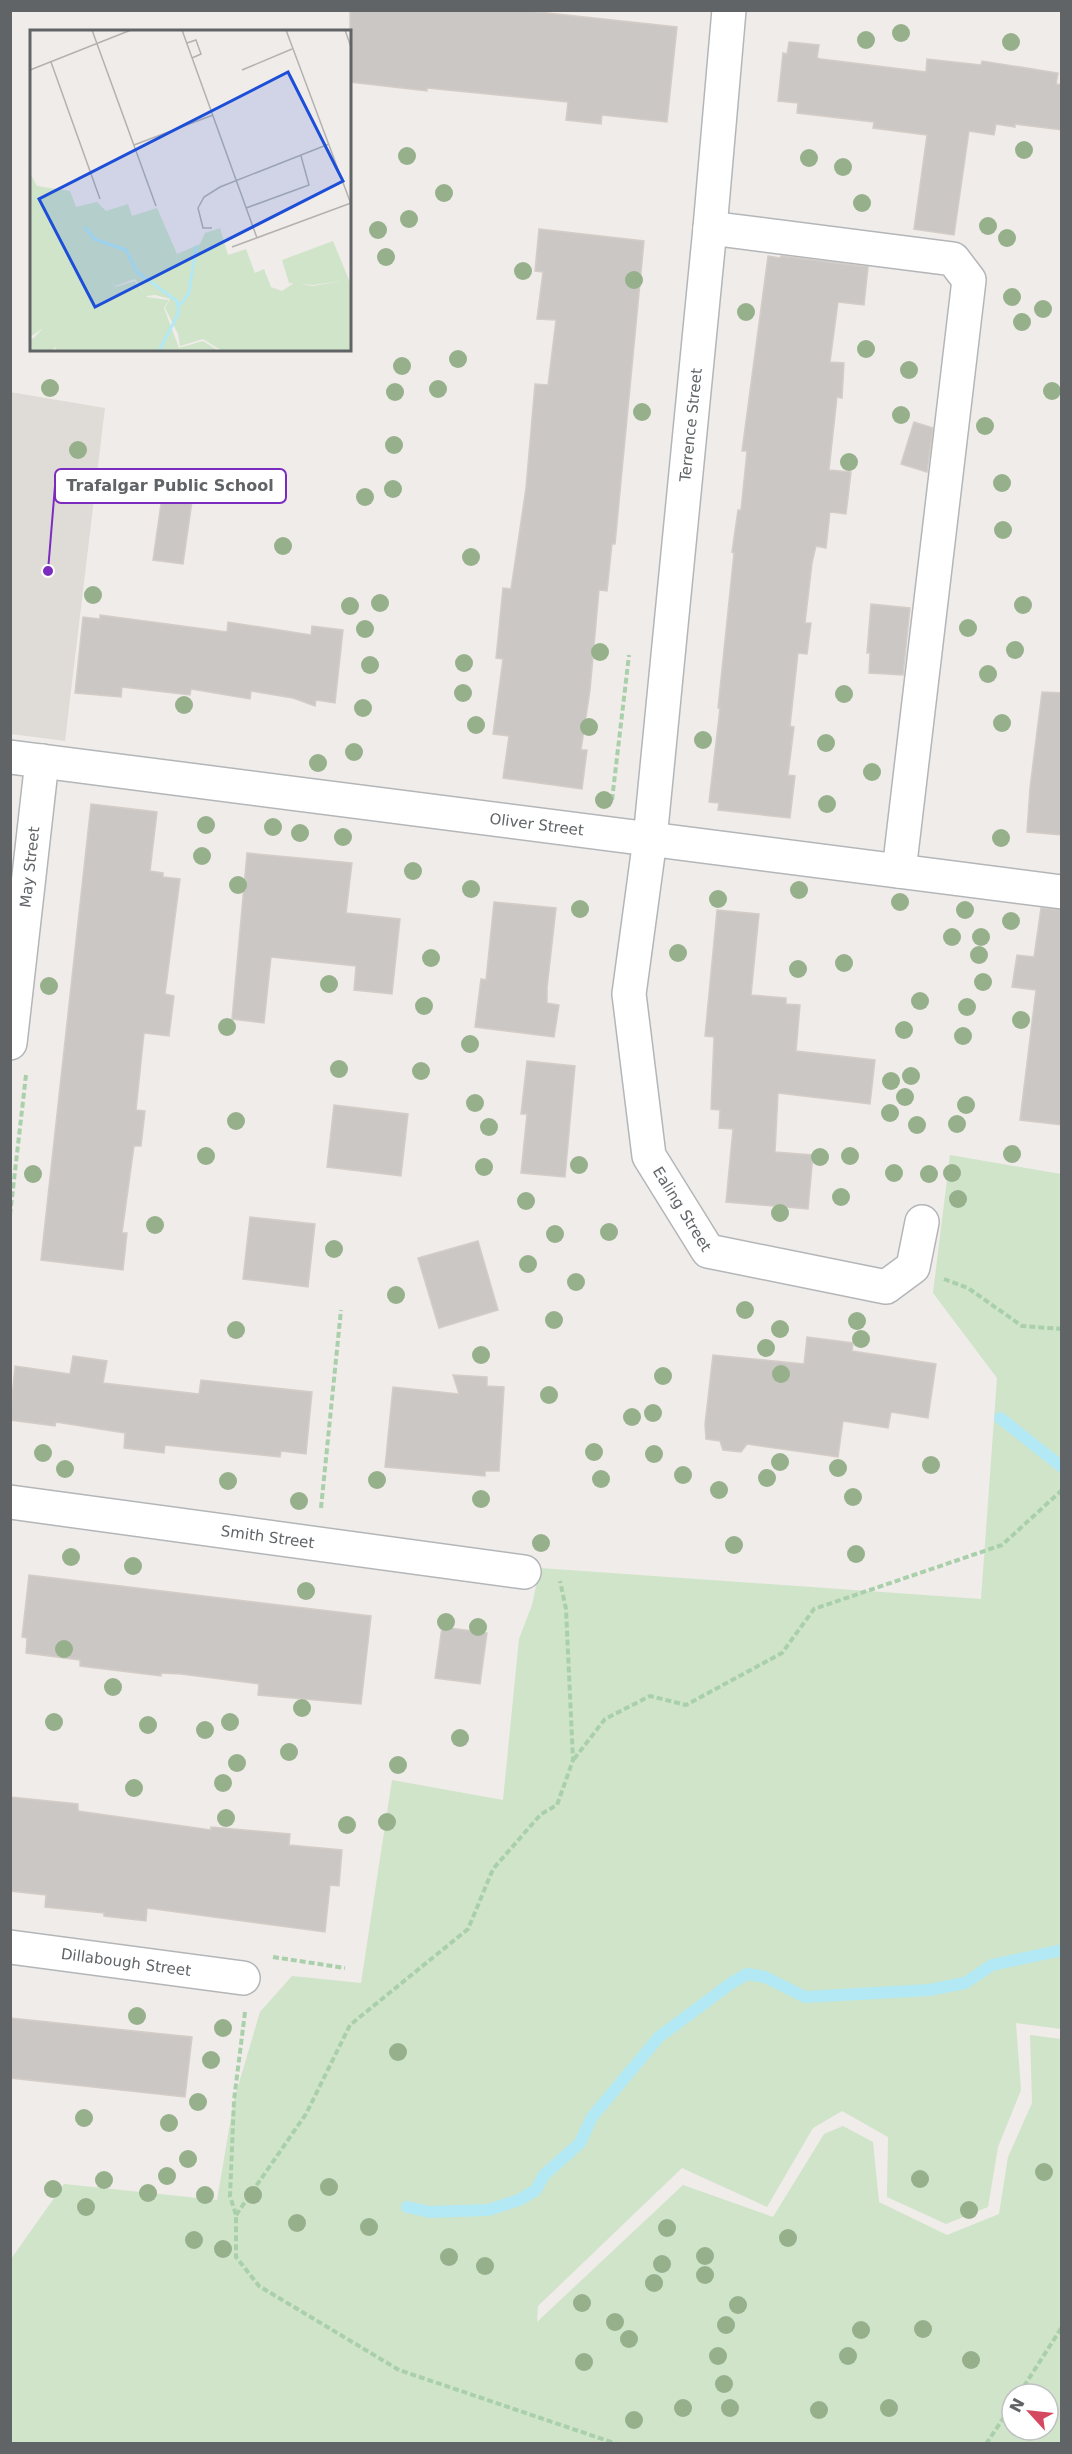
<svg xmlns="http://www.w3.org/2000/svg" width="1072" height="2454" font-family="'DejaVu Sans',sans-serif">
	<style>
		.education { fill: #dfdcd7 }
		.green { fill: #cfe4c9; fill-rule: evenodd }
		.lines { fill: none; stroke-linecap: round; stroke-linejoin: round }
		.stream { stroke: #b3e8f5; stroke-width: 12 }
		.building { fill: #cbc7c5; stroke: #d4cdc7; stroke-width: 1.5 }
		.minor-casing { stroke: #b3b6b9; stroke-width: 36 }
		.path { stroke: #aad0ab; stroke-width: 4; stroke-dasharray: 6 3; stroke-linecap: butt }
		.minor { stroke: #fff; stroke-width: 33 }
		.tree { fill: #96b08c }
		.labels { text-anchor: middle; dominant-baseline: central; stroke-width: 5; stroke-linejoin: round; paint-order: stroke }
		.street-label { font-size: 15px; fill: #606467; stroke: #fff }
		.inset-river { fill: none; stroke: #b3e8f5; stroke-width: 3 }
		.inset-road { fill: none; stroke: #b2b2b1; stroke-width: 1.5 }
		.view { fill: #1d4ed8; fill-opacity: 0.15; stroke: #1d4ed8; stroke-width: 3 }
		.inset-edge { fill: none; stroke: #606467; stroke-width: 3 }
		.leader { fill: none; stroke: #7b2cbf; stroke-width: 2 }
		.callout-dot { fill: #7b2cbf; stroke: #fff; stroke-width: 2 }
		.callout { fill: #fff; stroke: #7b2cbf; stroke-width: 2 }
		.callout-label { font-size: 16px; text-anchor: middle; font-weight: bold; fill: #606467 }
	</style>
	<rect width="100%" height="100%" fill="#f0ece9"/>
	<path class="education" d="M10 392 105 408 65 741 11 734Z"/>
	<path class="green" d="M950 1155 1061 1174V2029L1016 2023 1021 2090 998 2147 988 2207 946 2224 887 2197 888 2137 842 2111 813 2128 767 2207 682 2168 538 2306 537 2322 683 2185 773 2217 824 2134 843 2126 873 2142 879 2202 947 2235 999 2214 1008 2157 1032 2103 1030 2035 1061 2039V2443L11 2444V2259L64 2184 217 2200 234 2100 260 2012 292 1976 361 1983 392 1780 503 1800 519 1639 532 1605 540 1568 981 1599 997 1378 933 1293ZM1012 2394H1048V2430H1012Z"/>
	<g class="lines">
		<g class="stream">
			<path d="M1000 1418 1062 1467"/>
			<path d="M407 2207 430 2212 488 2210 519 2200 536 2190 544 2175 580 2143 592 2117 659 2037 730 1984 747 1974 765 1977 805 1997 929 1990 965 1983 992 1965 1062 1950"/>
		</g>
	</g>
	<g class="building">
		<path d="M350 10H520L677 27 667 122 602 115 601 124 566 120 568 102 427 88V91L350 82Z"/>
		<path d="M789 42 819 45 817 58 821 59 926 72 927 59 981 65 982 61 1058 73 1056 84 1062 85V130L1015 124V127L996 124 994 135 969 131 954 235 914 229 927 135 873 128 874 122 797 113 798 103 778 101 783 53 787 54Z"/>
		<path d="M539 229 644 241 615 544H612L607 591 599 590 590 690 581 750H587L582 789 503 778 509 736 493 734 503 659 496 658 503 588 511 589 526 488 535 384 548 385 556 320 537 319 543 272 535 271Z"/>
		<path d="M768 256 780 258 781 256 868 267 864 305 838 302 830 362 844 363 842 398 837 397 829 470 851 472 846 514 830 512 826 548 816 546 812 563 805 623H811L807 654 798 653 790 726 794 727 788 775 795 776 790 818 718 810 719 803 709 802 720 708H718L734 553 732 552 738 510H741L747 451H742Z"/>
		<path d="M914 422 933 428 927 472 901 464Z"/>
		<path d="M164 483 194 487 183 564 153 560Z"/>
		<path d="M871 604 910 608 903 675 869 673 870 653H867Z"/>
		<path d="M100 615 227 632 228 622 311 635 312 626 343 630 335 703 316 700 315 706 293 698 251 691 250 699 191 689 190 695 122 687 121 697 75 693 83 617 100 619Z"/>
		<path d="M1042 692 1062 693V835L1027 832 1030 788Z"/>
		<path d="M91 804 157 812 150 871 163 873V877L180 879 165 994 174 996 169 1036 144 1033 136 1110 145 1111 141 1146H134L122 1233H127L123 1270 41 1260Z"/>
		<path d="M247 853 352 863 346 913 400 919 392 994 354 990 356 966 271 957 264 1023 232 1019Z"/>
		<path d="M494 902 556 908 547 988V1003L559 1005 554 1037 475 1027 481 979 486 980Z"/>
		<path d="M1041 908 1062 910V1125L1020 1120 1036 990 1012 987 1017 955 1034 957Z"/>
		<path d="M717 910 759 914 751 995 786 998V1004L800 1005 796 1051 875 1060 870 1104 778 1093 775 1152 813 1155 808 1209 726 1202 733 1129 719 1128 720 1110 711 1109 714 1037 705 1036Z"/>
		<path d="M527 1061 575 1066 565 1177 521 1173 527 1114H521Z"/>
		<path d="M334 1105 408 1114 401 1176 327 1167Z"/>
		<path d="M250 1217 315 1224 308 1287 243 1279Z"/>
		<path d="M478 1241 498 1310 439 1328 418 1258Z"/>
		<path d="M807 1337 853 1343 852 1351 936 1364 928 1418 891 1412 888 1428 843 1421 838 1457 747 1444 741 1452 723 1450 720 1441 706 1439 705 1424 713 1355 804 1364Z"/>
		<path d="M73 1356 107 1361 103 1383 199 1394 201 1380 312 1392 306 1454 281 1451 280 1457 165 1445 164 1453 124 1448 125 1433 56 1422 55 1426 10 1420 15 1366 70 1374Z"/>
		<path d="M453 1375 487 1377V1386L504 1387 499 1471H485V1476L385 1467 393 1387 459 1394Z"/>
		<path d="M29 1575 371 1616 361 1704 258 1695 259 1684 181 1674 161 1673V1676L80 1666V1660L26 1653 27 1638 22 1637Z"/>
		<path d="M442 1627 487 1633 480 1684 435 1678Z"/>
		<path d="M10 1797 78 1804V1811L211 1830V1827L290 1834 289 1845 342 1850 339 1886 330 1885 325 1932 147 1908 146 1921 104 1916V1913L45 1907 46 1895 10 1891Z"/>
		<path d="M10 2018 192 2037 185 2097 10 2078Z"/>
	</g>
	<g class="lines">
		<g class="minor-casing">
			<g id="minor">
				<path id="s1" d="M729 10 710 228 650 839 629 994 649 1156 708 1251 886 1287 913 1267 922 1222"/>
				<path d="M710 228 953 259 969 280 899 871"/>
				<path id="s2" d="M10 757 1062 892"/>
				<path id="s3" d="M10 1043 42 761"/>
				<path id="s4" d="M10 1502 524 1572"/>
				<path id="s5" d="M10 1947 243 1978"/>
			</g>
		</g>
		<g class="path">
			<path d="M612 800 629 655"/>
			<path d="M10 1215 26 1075"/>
			<path d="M944 1279 968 1288 1022 1326 1062 1329"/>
			<path d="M321 1508 341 1310"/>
			<path d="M574 1759 605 1719 650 1696 686 1705 782 1653 814 1609 1002 1545 1062 1490"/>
			<path d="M273 1957 345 1968"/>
			<path d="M245 2012 234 2100 230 2196 236 2215V2257L259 2286 399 2370 617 2444"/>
			<path d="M236 2215 306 2114 350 2025 468 1929 493 1869 541 1814 557 1805 573 1760 566 1609 560 1581"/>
			<path d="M1019 2394 1062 2327"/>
			<path d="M986 2444 1012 2405"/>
		</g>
		<use href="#minor" class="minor"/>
	</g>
	<g class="tree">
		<circle cx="901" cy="33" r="9"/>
		<circle cx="866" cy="40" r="9"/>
		<circle cx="1011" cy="42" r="9"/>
		<circle cx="1024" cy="150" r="9"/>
		<circle cx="407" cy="156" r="9"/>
		<circle cx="809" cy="158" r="9"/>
		<circle cx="843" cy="167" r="9"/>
		<circle cx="444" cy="193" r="9"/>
		<circle cx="862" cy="203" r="9"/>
		<circle cx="409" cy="219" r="9"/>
		<circle cx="988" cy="226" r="9"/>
		<circle cx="378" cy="230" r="9"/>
		<circle cx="1007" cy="238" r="9"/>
		<circle cx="386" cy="257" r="9"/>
		<circle cx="523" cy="271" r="9"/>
		<circle cx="634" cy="280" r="9"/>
		<circle cx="1012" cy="297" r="9"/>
		<circle cx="1043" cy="309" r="9"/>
		<circle cx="746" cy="312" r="9"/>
		<circle cx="1022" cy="322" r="9"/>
		<circle cx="866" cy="349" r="9"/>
		<circle cx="458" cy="359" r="9"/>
		<circle cx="402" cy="366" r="9"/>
		<circle cx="909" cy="370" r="9"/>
		<circle cx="50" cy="388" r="9"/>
		<circle cx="438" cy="389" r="9"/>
		<circle cx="1052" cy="391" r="9"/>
		<circle cx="395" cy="392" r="9"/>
		<circle cx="642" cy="412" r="9"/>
		<circle cx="901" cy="415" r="9"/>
		<circle cx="985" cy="426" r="9"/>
		<circle cx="394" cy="445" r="9"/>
		<circle cx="78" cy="450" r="9"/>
		<circle cx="849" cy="462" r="9"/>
		<circle cx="1002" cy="483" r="9"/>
		<circle cx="393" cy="489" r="9"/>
		<circle cx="365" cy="497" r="9"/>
		<circle cx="1003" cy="530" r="9"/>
		<circle cx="283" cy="546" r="9"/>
		<circle cx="471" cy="557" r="9"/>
		<circle cx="93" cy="595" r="9"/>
		<circle cx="380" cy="603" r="9"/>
		<circle cx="1023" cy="605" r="9"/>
		<circle cx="350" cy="606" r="9"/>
		<circle cx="968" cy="628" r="9"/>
		<circle cx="365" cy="629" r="9"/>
		<circle cx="1015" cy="650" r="9"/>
		<circle cx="600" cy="652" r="9"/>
		<circle cx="464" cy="663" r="9"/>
		<circle cx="370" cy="665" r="9"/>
		<circle cx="988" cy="674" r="9"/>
		<circle cx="463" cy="693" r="9"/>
		<circle cx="844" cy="694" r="9"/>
		<circle cx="184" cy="705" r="9"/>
		<circle cx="363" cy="708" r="9"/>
		<circle cx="1002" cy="723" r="9"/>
		<circle cx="476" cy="725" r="9"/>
		<circle cx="589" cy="727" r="9"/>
		<circle cx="703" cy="740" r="9"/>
		<circle cx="826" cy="743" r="9"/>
		<circle cx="354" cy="752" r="9"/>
		<circle cx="318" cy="763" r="9"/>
		<circle cx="872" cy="772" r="9"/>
		<circle cx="604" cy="800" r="9"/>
		<circle cx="827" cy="804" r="9"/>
		<circle cx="206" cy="825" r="9"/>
		<circle cx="273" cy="827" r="9"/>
		<circle cx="300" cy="833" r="9"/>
		<circle cx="343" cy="837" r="9"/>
		<circle cx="1001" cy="838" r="9"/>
		<circle cx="202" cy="856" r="9"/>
		<circle cx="413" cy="871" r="9"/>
		<circle cx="238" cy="885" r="9"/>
		<circle cx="471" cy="889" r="9"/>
		<circle cx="799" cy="890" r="9"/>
		<circle cx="718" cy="899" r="9"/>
		<circle cx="900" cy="902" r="9"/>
		<circle cx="580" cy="909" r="9"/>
		<circle cx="965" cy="910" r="9"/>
		<circle cx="1011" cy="921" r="9"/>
		<circle cx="952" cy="937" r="9"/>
		<circle cx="981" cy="937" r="9"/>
		<circle cx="678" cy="953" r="9"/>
		<circle cx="979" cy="955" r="9"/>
		<circle cx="431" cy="958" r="9"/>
		<circle cx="844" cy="963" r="9"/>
		<circle cx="798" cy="969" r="9"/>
		<circle cx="983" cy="982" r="9"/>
		<circle cx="329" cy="984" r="9"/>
		<circle cx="49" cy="986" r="9"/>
		<circle cx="920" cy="1001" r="9"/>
		<circle cx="424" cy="1006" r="9"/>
		<circle cx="967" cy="1007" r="9"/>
		<circle cx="1021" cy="1020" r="9"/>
		<circle cx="227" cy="1027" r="9"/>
		<circle cx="904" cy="1030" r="9"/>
		<circle cx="963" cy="1036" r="9"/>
		<circle cx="470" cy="1044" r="9"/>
		<circle cx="339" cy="1069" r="9"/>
		<circle cx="421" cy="1071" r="9"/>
		<circle cx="911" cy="1076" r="9"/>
		<circle cx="891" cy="1081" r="9"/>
		<circle cx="905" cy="1097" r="9"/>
		<circle cx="475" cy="1103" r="9"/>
		<circle cx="966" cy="1105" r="9"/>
		<circle cx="890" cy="1113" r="9"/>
		<circle cx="236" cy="1121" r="9"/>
		<circle cx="957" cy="1124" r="9"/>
		<circle cx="917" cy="1125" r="9"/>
		<circle cx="489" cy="1127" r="9"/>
		<circle cx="1012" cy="1154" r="9"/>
		<circle cx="206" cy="1156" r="9"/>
		<circle cx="850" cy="1156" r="9"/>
		<circle cx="820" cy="1157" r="9"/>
		<circle cx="579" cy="1165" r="9"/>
		<circle cx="484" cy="1167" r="9"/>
		<circle cx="894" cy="1173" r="9"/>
		<circle cx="952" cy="1173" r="9"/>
		<circle cx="33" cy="1174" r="9"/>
		<circle cx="929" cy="1174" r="9"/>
		<circle cx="841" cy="1197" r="9"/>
		<circle cx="958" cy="1199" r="9"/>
		<circle cx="526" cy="1201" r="9"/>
		<circle cx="780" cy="1213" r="9"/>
		<circle cx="155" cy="1225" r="9"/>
		<circle cx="609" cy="1232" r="9"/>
		<circle cx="555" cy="1234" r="9"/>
		<circle cx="334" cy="1249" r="9"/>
		<circle cx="528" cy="1264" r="9"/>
		<circle cx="576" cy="1282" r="9"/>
		<circle cx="396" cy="1295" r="9"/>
		<circle cx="745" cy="1310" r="9"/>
		<circle cx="554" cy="1320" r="9"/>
		<circle cx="857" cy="1321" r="9"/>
		<circle cx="780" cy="1329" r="9"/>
		<circle cx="236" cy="1330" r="9"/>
		<circle cx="861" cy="1339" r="9"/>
		<circle cx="766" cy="1348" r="9"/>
		<circle cx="481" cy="1355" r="9"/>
		<circle cx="781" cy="1374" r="9"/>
		<circle cx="663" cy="1376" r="9"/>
		<circle cx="549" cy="1395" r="9"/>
		<circle cx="653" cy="1413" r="9"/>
		<circle cx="632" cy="1417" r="9"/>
		<circle cx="594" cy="1452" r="9"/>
		<circle cx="43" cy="1453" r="9"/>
		<circle cx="654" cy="1454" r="9"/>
		<circle cx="780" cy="1462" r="9"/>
		<circle cx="931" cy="1465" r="9"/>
		<circle cx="838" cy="1468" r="9"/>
		<circle cx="65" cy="1469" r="9"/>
		<circle cx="683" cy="1475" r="9"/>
		<circle cx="767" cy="1478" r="9"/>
		<circle cx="601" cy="1479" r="9"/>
		<circle cx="377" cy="1480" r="9"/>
		<circle cx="228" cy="1481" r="9"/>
		<circle cx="719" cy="1490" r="9"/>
		<circle cx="853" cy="1497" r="9"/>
		<circle cx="481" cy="1499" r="9"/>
		<circle cx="299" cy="1501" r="9"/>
		<circle cx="541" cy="1543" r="9"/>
		<circle cx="734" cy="1545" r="9"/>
		<circle cx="856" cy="1554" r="9"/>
		<circle cx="71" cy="1557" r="9"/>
		<circle cx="133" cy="1566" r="9"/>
		<circle cx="306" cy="1591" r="9"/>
		<circle cx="446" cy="1622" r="9"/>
		<circle cx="478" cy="1627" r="9"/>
		<circle cx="64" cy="1649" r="9"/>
		<circle cx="113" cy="1687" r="9"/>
		<circle cx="302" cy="1708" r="9"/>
		<circle cx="54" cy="1722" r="9"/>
		<circle cx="230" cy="1722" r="9"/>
		<circle cx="148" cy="1725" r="9"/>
		<circle cx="205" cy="1730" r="9"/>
		<circle cx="460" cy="1738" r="9"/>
		<circle cx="289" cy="1752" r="9"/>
		<circle cx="237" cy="1763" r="9"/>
		<circle cx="398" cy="1765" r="9"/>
		<circle cx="223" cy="1783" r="9"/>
		<circle cx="134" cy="1788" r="9"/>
		<circle cx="226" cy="1818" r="9"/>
		<circle cx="387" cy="1822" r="9"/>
		<circle cx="347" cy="1825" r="9"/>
		<circle cx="137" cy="2016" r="9"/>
		<circle cx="223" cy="2028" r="9"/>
		<circle cx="398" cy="2052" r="9"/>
		<circle cx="211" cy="2060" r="9"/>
		<circle cx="198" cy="2102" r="9"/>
		<circle cx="84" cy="2118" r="9"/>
		<circle cx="169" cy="2123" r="9"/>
		<circle cx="188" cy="2159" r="9"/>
		<circle cx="1044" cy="2172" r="9"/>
		<circle cx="167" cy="2176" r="9"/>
		<circle cx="920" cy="2179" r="9"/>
		<circle cx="104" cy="2180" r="9"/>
		<circle cx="329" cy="2187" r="9"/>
		<circle cx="53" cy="2189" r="9"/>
		<circle cx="148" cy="2193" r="9"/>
		<circle cx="205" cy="2195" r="9"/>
		<circle cx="253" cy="2195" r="9"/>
		<circle cx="86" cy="2207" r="9"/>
		<circle cx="969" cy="2210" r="9"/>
		<circle cx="297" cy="2223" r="9"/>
		<circle cx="369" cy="2227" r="9"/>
		<circle cx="667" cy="2228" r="9"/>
		<circle cx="788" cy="2238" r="9"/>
		<circle cx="194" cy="2240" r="9"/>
		<circle cx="223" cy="2249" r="9"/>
		<circle cx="705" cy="2256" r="9"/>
		<circle cx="449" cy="2257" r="9"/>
		<circle cx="662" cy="2264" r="9"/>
		<circle cx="485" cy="2266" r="9"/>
		<circle cx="705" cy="2275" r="9"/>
		<circle cx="654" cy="2283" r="9"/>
		<circle cx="582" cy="2303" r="9"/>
		<circle cx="738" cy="2305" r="9"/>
		<circle cx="615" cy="2322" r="9"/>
		<circle cx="726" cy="2325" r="9"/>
		<circle cx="923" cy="2329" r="9"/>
		<circle cx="861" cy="2330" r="9"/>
		<circle cx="629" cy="2339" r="9"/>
		<circle cx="718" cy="2356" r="9"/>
		<circle cx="848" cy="2356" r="9"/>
		<circle cx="971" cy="2360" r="9"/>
		<circle cx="584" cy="2362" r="9"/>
		<circle cx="724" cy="2384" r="9"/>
		<circle cx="683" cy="2408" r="9"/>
		<circle cx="730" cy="2408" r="9"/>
		<circle cx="889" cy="2408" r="9"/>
		<circle cx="819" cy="2410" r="9"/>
		<circle cx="634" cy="2420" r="9"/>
	</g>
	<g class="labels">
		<g class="street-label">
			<text transform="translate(691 425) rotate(-84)">Terrence Street</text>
			<text stroke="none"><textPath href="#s2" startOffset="531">Oliver Street</textPath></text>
			<text stroke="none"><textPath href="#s3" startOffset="177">May Street</textPath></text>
			<text stroke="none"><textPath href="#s1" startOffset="1215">Ealing Street</textPath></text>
			<text stroke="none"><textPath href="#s4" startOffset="260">Smith Street</textPath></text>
			<text stroke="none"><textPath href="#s5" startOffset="117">Dillabough Street</textPath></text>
		</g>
	</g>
	<g transform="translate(30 30)">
		<rect width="321" height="321" fill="#f0ece9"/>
		<path d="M0 143 7 156 40 161 46 177 67 172 76 181 98 174 102 186 127 178 147 224 170 214 175 203 190 198 198 225 216 219 225 243 234 239 241 257 252 261 264 253 283 256 311 251 283 255 259 253 252 230 303 211 321 255V321H192L173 309 150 316 148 304 135 278 140 269 125 265 116 266 105 249 85 256 81 247 85 257 105 251 117 267 139 270 134 278 149 318 173 311 189 321H27L25 317 22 321H0V309L4 308 13 298 0 307Z" fill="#cfe4c9"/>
		<path class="inset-river" d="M55 197 64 209 96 220 107 242 147 271 149 282 129 321M150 275 159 263 166 216"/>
		<path class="inset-road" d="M62 0 126 176M152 0 227 208M256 0 321 174M315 0 321 17M157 13 166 10 171 24 162 28M21 32 70 169M0 40 101 0M212 40 262 19M104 115 183 85M216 178 279 155 271 126M182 198H173L168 178 174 167 190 157 299 114M202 217 321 173"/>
		<path class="view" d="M258 42 313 151 65 277 9 169Z"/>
		<rect width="321" height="321" class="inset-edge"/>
	</g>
	<path class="leader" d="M48 571L55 486"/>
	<circle class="callout-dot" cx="48" cy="571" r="6"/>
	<rect class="callout" x="55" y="469" width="231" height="34" rx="6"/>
	<g class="callout-label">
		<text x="170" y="491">Trafalgar Public School</text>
	</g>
	<rect width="1072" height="2454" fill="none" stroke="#606467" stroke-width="24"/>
	<g transform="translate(1030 2412) rotate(297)"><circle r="28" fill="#ffffff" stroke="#bfc1c2" stroke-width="1.5"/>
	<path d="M0-4.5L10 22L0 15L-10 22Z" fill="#d54960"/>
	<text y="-9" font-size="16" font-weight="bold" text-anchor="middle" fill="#606467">N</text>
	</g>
</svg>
